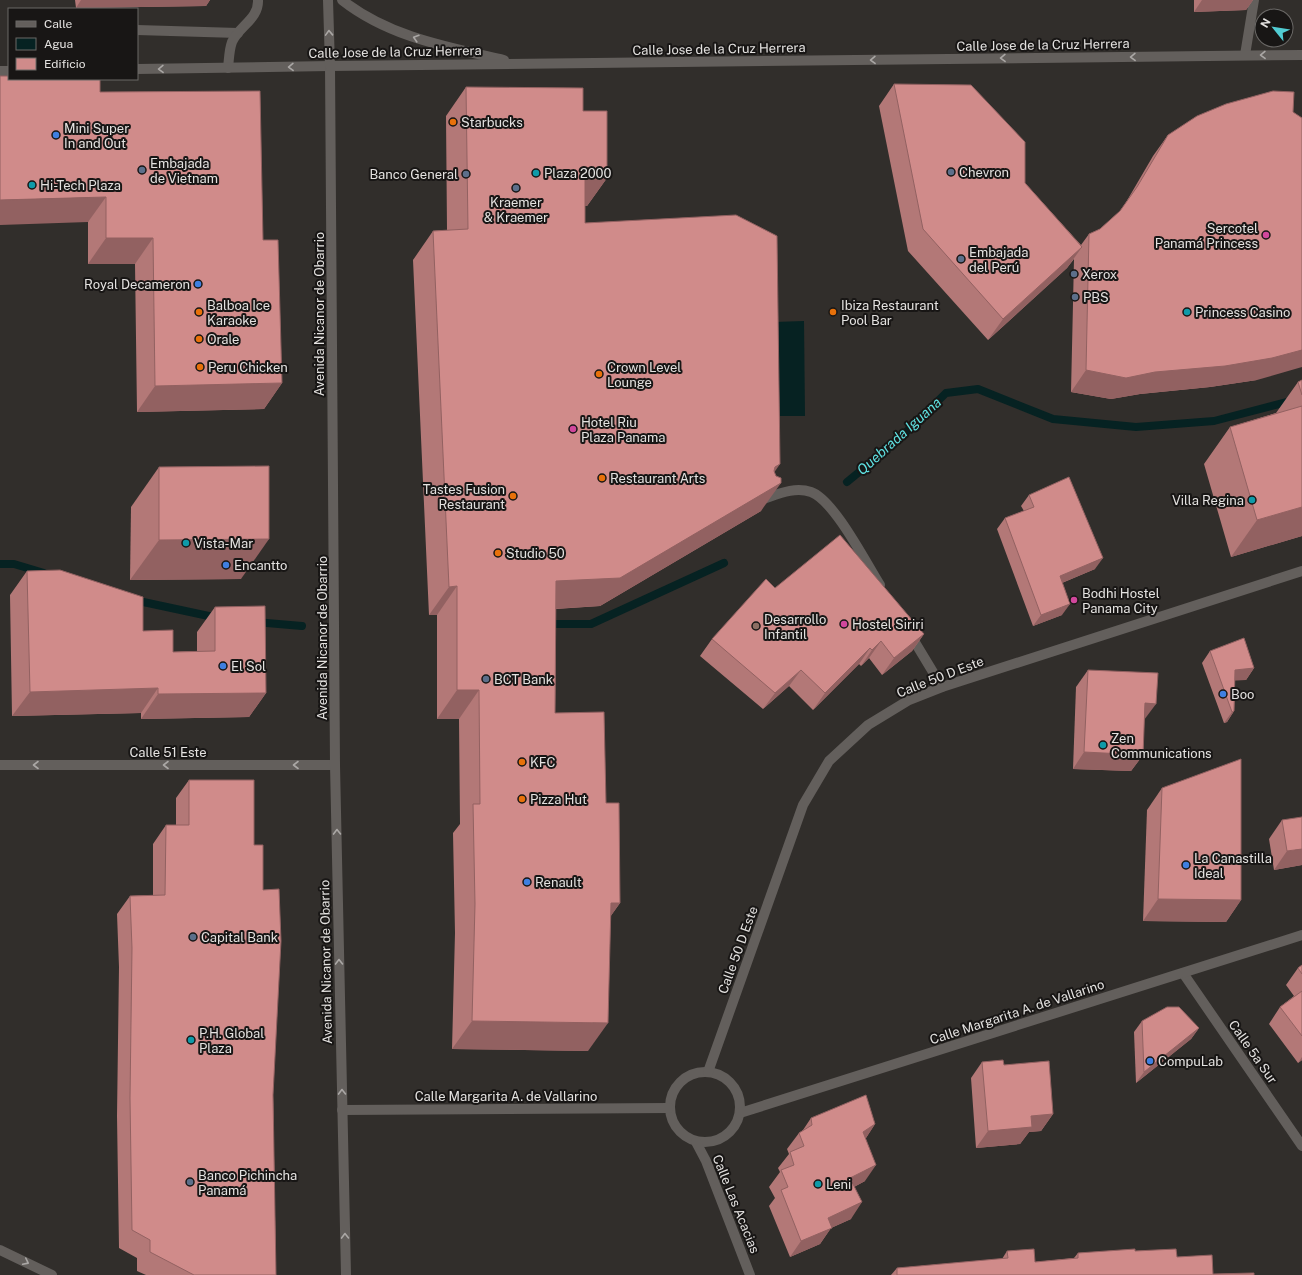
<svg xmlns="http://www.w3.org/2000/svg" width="1302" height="1275" font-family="'Public Sans',sans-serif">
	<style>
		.water { fill: #062222 }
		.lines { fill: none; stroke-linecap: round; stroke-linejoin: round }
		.stream { stroke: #062222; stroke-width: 8 }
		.lane { stroke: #635f5c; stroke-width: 10 }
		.street { stroke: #635f5c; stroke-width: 10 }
		.secondary { stroke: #635f5c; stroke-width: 10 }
		.wall { fill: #b37877 }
		.shaded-wall { fill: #926161 }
		.building { fill: #d08b8a; stroke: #926161 }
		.oneway { stroke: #aaa7a5 }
		.food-dot { fill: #e8710a; stroke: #181615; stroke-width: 1.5 }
		.shop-dot { fill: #3f7fe0; stroke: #181615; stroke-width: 1.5 }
		.service-dot { fill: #5c6f8a; stroke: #181615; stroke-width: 1.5 }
		.culture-dot { fill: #0f9aa8; stroke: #181615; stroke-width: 1.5 }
		.hotel-dot { fill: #d1479c; stroke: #181615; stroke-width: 1.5 }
		.education-dot { fill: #8d6e63; stroke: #181615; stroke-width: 1.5 }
		.labels { text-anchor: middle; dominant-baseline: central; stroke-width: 4; stroke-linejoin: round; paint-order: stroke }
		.street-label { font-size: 13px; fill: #e4e2e0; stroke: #181615 }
		.poi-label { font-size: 13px; fill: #e4e2e0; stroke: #181615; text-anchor: start }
		.water-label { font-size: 14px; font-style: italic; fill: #5fe1e2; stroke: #181615 }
	</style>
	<rect width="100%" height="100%" fill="#312e2b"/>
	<path class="water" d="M804 321 805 416H775L774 322Z"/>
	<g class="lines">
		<g class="stream">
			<path d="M847 482 897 441 946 393 978 389 1053 419 1136 427 1214 421 1302 398"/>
			<path d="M0 564H14L44 573"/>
			<path d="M134 600 218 618"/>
			<path d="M255 622 302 626"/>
			<path d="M545 624H591L724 563"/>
		</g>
		<g class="lane">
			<path d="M137 30 238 33"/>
			<path d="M1245 55 1254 0"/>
			<path d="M228 68C229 60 229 50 232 42 239 26 259 19 258 0"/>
			<path d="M760 500C776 495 794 486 811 492 834 500 866 563 880 585"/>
			<path d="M910 634 942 687"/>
		</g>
		<g class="street">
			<path d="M137 69 330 66"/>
			<path d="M0 71H9"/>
			<path d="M0 765H335"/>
			<path d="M1183 973 1302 1146"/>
			<circle cx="705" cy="1107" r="35"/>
			<path d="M708 1072 803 805 829 761 868 725 909 700 942 687 1302 571"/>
			<path d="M342 1110 669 1108"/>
			<path d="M740 1113 1302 935"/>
			<path d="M696 1142 706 1161 750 1275"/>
			<path d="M0 1250 52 1275"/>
		</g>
		<g class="secondary">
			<path d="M328 0 330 66 335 765 346 1275"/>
			<path d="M342 0C389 37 447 47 504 60"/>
			<path d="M330 66 1302 55"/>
		</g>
	</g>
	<g class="wall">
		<path d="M75 0H210L206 6 76 8Z"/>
		<path d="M1194 0H1253L1246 10 1194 12Z"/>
		<path d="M894 84 1025 183 1081 245 1089 234 1100 229 1120 211 1125 204 1153 156 1168 135 1257 380 1210 387 1140 394 1111 399 1071 392 1074 259 1067 268 988 340 908 251 879 106Z"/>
		<path d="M466 87 583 111 607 178 587 206H585V223L774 473 761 511 600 606 556 609 555 713 606 803 620 903 610 917 588 1051 452 1049 455 933 453 833 460 824 459 719H437V615H429L413 260 433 231 447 230 446 116Z"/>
		<path d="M100 92 263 240 282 383 264 409 137 412 135 264H88V222Z"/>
		<path d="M1302 380V536L1231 557 1204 464 1230 427 1276 413 1298 382Z"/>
		<path d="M159 467 241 579 130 580 131 507Z"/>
		<path d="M1029 495 1095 569 1062 583V615L1033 626 997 529 1005 518 1024 511 1021 506Z"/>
		<path d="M27 571 173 652 197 651V632L215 607 266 693 249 717 141 719V713L12 716 10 595Z"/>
		<path d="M775 588 924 634 912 651 882 675 869 658 861 666 859 664 813 710 789 686 763 709 700 656 712 639Z"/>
		<path d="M1210 651 1254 668 1246 680H1235L1234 711 1227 722 1224 723 1202 663Z"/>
		<path d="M1088 670 1144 720 1143 755 1131 771 1073 769 1076 687Z"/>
		<path d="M189 780 254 845 263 890 273 1095 276 1275H146L137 1271V1258L119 1248 117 1116 119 967 117 914 130 896 153 895V844L166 825H176V798Z"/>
		<path d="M1162 788 1241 900 1226 922 1143 921 1147 810Z"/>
		<path d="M1282 820 1302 865 1274 870 1269 839Z"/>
		<path d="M1302 965V1060L1298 1063 1269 1024 1280 1007 1294 996 1286 985 1298 968Z"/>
		<path d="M1142 1021 1199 1028 1191 1039 1136 1083 1134 1032Z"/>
		<path d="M982 1062 1004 1065 1053 1114 1041 1131 1029 1132 1020 1144 976 1148 971 1078Z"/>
		<path d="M811 1118 875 1124 866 1138 865 1181 854 1187 851 1219 831 1228 820 1244 790 1257 769 1206 775 1198 769 1187 780 1172 778 1168 789 1154 787 1149 799 1133 803 1130Z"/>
		<path d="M1007 1251 1035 1262 1074 1258 1078 1253 1135 1251 1177 1257 1213 1274 1254 1275H891L897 1268 1002 1259Z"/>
	</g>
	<g class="shaded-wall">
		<path d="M81 0H210L206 6 76 8Z"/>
		<path d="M1202 0H1253L1246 10 1194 12Z"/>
		<path d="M585 177 607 178 587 206H565Z"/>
		<path d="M106 197 88 222 0 225V200Z"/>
		<path d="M106 238H153L135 264H88Z"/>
		<path d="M1082 247 1067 268 988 340 1003 319Z"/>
		<path d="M1302 350V367L1257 380 1210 387 1140 394 1111 399 1071 392 1086 370 1155 372Z"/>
		<path d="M282 383 264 409 137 412 155 386Z"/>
		<path d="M780 464 760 493 775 467Z"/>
		<path d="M781 483 761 511 600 606 536 610 556 581Z"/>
		<path d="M1302 507V536L1231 557 1257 520Z"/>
		<path d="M269 539 241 579 130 580 159 540Z"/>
		<path d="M1103 558 1095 569 1052 587 1060 576Z"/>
		<path d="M457 586 437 615H429L449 587Z"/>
		<path d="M1070 604 1062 615 1033 626 1041 615Z"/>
		<path d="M924 634 912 651 882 675 894 658Z"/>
		<path d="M881 641 869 658 861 666 872 650Z"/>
		<path d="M870 648 859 664 813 710 825 693Z"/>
		<path d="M1254 668 1246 680 1227 681 1235 670Z"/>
		<path d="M801 670 789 686 763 709 775 693Z"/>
		<path d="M158 688 141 713 12 716 30 692Z"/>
		<path d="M457 690H479L459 719H437Z"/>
		<path d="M266 693 249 717 141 719 158 694Z"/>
		<path d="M1145 703 1156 704 1144 720Z"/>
		<path d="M1234 711 1227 722 1224 723 1232 712Z"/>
		<path d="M1084 752 1143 755 1131 771 1073 769Z"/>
		<path d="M1302 849V865L1274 870 1287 851Z"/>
		<path d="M1158 899 1241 900 1226 922 1143 921Z"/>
		<path d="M611 903H620L600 931Z"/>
		<path d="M472 1021 608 1023 588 1051 452 1049Z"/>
		<path d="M1199 1028 1191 1039 1136 1083 1144 1072Z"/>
		<path d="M1302 1057V1060L1298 1063Z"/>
		<path d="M1053 1114 1041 1131 1029 1132 1020 1144 976 1148 988 1131 1031 1116Z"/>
		<path d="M875 1124 864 1141 863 1132Z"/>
		<path d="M876 1165 865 1181 839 1195 850 1178Z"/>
		<path d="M862 1202 851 1219 831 1228 820 1244 790 1257 801 1241 828 1218Z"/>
	</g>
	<g class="building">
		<path d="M0 76H9V79H100V92L260 91 263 240H278L282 383 155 386 153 238H106V197L0 200Z"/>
		<path d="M894 84 971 85 1025 142V183L1082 247 1003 319 923 229Z"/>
		<path d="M466 87 583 88V111H607V178L585 177V223L736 215 777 236 780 464 775 467 774 471 776 476 781 478V483L620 578 556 581 555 713 604 712 606 803H619L620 903H611L608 1023 472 1021 475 904 473 804H480L479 690H457V586L449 587 433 231 468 229Z"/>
		<path d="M1273 91 1294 92 1293 112 1302 118V350L1272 358 1225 366 1155 372 1126 378 1086 370 1089 234 1100 229 1120 211 1137 187 1168 135 1197 116 1226 104Z"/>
		<path d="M1302 380V395L1298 382Z"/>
		<path d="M1302 406V507L1257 520 1230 427Z"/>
		<path d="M269 466V539L159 540V467Z"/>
		<path d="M1069 477 1103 558 1060 576 1070 604 1041 615 1005 518 1034 507 1029 495Z"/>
		<path d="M840 535 924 634 894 658 881 641 872 650 870 648 825 693 801 670 775 693 712 639 766 579 775 588Z"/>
		<path d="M60 570 143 597V631L173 630V652L215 651V607L265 606 266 693 158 694V688L30 692 27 571Z"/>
		<path d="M1244 638 1254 668 1235 670 1234 711 1232 712 1210 651Z"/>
		<path d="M1088 670 1158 673 1156 704 1145 703 1143 755 1084 752Z"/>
		<path d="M1241 759V900L1158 899 1162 788Z"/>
		<path d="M189 780H254V845H263V890L279 889 281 941 273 1095 276 1275H194L150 1252V1240L132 1230 130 1098 132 948 130 896 165 895 166 825H189Z"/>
		<path d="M1302 817V849L1287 851 1282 820Z"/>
		<path d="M1302 965V974L1298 968Z"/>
		<path d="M1302 991V1036L1280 1007Z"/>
		<path d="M1167 1007H1179L1199 1028 1144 1072 1142 1021Z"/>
		<path d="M1003 1060 1004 1065 1049 1061 1053 1114 1031 1116 1032 1127 988 1131 982 1062Z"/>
		<path d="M866 1095 875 1124 863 1132 876 1165 850 1178 862 1202 828 1218 832 1228 801 1241 781 1190 788 1187 781 1170 794 1165 790 1152 804 1146 799 1133 812 1125 811 1118Z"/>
		<path d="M1034 1249 1035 1262 1078 1258V1253L1135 1249V1251L1176 1249 1177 1257 1212 1255 1213 1274 1254 1273V1275H897V1268L1008 1258 1007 1251Z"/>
	</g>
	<defs><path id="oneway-chevron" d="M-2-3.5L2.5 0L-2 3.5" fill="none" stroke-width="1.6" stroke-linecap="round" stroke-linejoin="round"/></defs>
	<g class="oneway">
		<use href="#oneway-chevron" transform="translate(329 33) rotate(-92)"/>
		<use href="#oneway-chevron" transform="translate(416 38) rotate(-163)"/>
		<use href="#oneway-chevron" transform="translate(1263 55) rotate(179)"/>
		<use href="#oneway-chevron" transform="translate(1133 57) rotate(179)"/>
		<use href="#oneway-chevron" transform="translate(1003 58) rotate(179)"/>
		<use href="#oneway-chevron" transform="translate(873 60) rotate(179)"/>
		<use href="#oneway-chevron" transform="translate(291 67) rotate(179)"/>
		<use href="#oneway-chevron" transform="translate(161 69) rotate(179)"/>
		<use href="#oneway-chevron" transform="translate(36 765) rotate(-180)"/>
		<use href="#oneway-chevron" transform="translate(166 765) rotate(-180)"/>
		<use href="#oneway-chevron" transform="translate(296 765) rotate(-180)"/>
		<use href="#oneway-chevron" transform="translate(337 832) rotate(-91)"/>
		<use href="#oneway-chevron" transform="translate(339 962) rotate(-91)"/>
		<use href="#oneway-chevron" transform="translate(342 1092) rotate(-91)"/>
		<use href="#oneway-chevron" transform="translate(345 1236) rotate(-91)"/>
		<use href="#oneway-chevron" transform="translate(26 1262) rotate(26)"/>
	</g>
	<g class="food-dot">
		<circle cx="453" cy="122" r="4"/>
		<circle cx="199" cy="312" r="4"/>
		<circle cx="833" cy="312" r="4"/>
		<circle cx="199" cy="339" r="4"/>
		<circle cx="200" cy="367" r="4"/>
		<circle cx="599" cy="374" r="4"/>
		<circle cx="602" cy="478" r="4"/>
		<circle cx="513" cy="496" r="4"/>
		<circle cx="498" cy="553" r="4"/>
		<circle cx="522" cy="762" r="4"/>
		<circle cx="522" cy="799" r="4"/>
	</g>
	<g class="shop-dot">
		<circle cx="56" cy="135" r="4"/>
		<circle cx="198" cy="284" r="4"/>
		<circle cx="226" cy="565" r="4"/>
		<circle cx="223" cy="666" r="4"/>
		<circle cx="1223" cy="694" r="4"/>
		<circle cx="1186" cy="865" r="4"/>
		<circle cx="527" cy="882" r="4"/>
		<circle cx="1150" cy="1061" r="4"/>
	</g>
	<g class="service-dot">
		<circle cx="142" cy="170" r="4"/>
		<circle cx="951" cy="172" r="4"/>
		<circle cx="466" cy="174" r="4"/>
		<circle cx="516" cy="188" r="4"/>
		<circle cx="961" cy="259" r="4"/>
		<circle cx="1074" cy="274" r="4"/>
		<circle cx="1075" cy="297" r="4"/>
		<circle cx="486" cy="679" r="4"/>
		<circle cx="193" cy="937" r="4"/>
		<circle cx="190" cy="1182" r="4"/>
	</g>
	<g class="culture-dot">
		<circle cx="536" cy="173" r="4"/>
		<circle cx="32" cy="185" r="4"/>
		<circle cx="1187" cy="312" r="4"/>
		<circle cx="1252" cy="500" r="4"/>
		<circle cx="186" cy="543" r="4"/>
		<circle cx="1103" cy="745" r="4"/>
		<circle cx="191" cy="1040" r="4"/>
		<circle cx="818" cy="1184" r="4"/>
	</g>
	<g class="hotel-dot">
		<circle cx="1266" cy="235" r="4"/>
		<circle cx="573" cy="429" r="4"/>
		<circle cx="1074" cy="600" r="4"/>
		<circle cx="844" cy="624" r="4"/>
	</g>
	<circle class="education-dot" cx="756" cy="626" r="4"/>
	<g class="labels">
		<g class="street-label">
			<text transform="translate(1043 45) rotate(-1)">Calle Jose de la Cruz Herrera</text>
			<text transform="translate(719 49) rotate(-1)">Calle Jose de la Cruz Herrera</text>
			<text transform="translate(395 52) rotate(-1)">Calle Jose de la Cruz Herrera</text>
			<text transform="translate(319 314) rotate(-90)">Avenida Nicanor de Obarrio</text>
			<text transform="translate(322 638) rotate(-90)">Avenida Nicanor de Obarrio</text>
			<text transform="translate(940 677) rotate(-21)">Calle 50 D Este</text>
			<text x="168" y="752">Calle 51 Este</text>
			<text transform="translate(738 950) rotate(-70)">Calle 50 D Este</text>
			<text transform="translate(326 962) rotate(-91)">Avenida Nicanor de Obarrio</text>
			<text transform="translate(1017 1012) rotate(-18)">Calle Margarita A. de Vallarino</text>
			<text transform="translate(1253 1052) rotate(55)">Calle 5a Sur</text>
			<text x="506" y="1096">Calle Margarita A. de Vallarino</text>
			<text transform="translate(736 1204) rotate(68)">Calle Las Acacias</text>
		</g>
		<g class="poi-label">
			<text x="461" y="122">Starbucks</text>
			<text x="64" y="128">Mini Super<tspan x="64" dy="15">In and Out</tspan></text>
			<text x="150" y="163">Embajada<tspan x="150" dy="15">de Vietnam</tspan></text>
			<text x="959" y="172">Chevron</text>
			<text x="544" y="173">Plaza 2000</text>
			<text x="458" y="174" text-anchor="end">Banco General</text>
			<text x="40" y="185">Hi-Tech Plaza</text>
			<text x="516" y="202" text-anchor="middle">Kraemer<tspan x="516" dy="15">&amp; Kraemer</tspan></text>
			<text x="1258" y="228" text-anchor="end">Sercotel<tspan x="1258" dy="15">Panamá Princess</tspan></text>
			<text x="969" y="252">Embajada<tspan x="969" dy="15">del Perú</tspan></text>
			<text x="1082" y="274">Xerox</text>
			<text x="190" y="284" text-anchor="end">Royal Decameron</text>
			<text x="1083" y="297">PBS</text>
			<text x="207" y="305">Balboa Ice<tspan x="207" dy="15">Karaoke</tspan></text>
			<text x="841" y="305">Ibiza Restaurant<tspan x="841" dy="15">Pool Bar</tspan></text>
			<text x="1195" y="312">Princess Casino</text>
			<text x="207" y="339">Orale</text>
			<text x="208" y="367">Peru Chicken</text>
			<text x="607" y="367">Crown Level<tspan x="607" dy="15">Lounge</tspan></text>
			<text x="581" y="422">Hotel Riu<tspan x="581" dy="15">Plaza Panama</tspan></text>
			<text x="610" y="478">Restaurant Arts</text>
			<text x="505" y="489" text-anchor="end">Tastes Fusion<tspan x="505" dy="15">Restaurant</tspan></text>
			<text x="1244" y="500" text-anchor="end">Villa Regina</text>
			<text x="194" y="543">Vista-Mar</text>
			<text x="506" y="553">Studio 50</text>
			<text x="234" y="565">Encantto</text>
			<text x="1082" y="593">Bodhi Hostel<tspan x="1082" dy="15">Panama City</tspan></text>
			<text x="764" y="619">Desarrollo<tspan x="764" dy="15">Infantil</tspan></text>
			<text x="852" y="624">Hostel Siriri</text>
			<text x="231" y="666">El Sol</text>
			<text x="494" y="679">BCT Bank</text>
			<text x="1231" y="694">Boo</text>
			<text x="1111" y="738">Zen<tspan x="1111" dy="15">Communications</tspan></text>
			<text x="530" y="762">KFC</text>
			<text x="530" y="799">Pizza Hut</text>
			<text x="1194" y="858">La Canastilla<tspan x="1194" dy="15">Ideal</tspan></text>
			<text x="535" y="882">Renault</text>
			<text x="201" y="937">Capital Bank</text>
			<text x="199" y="1033">P.H. Global<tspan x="199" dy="15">Plaza</tspan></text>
			<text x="1158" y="1061">CompuLab</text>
			<text x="198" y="1175">Banco Pichincha<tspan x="198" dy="15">Panamá</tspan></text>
			<text x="826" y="1184">Leni</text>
		</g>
		<g class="water-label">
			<text transform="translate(899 436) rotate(-42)">Quebrada Iguana</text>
		</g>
	</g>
	<rect x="8" y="8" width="130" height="72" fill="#181615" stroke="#6a6866"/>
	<rect x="16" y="21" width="20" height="6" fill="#635f5c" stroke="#6a6866"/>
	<text x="44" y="28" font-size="12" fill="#e4e2e0">Calle</text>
	<rect x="16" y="38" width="20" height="12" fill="#062222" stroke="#6a6866"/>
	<text x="44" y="48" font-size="12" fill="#e4e2e0">Agua</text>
	<rect x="16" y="58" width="20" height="12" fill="#d08b8a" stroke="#6a6866"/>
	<text x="44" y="68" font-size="12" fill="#e4e2e0">Edificio</text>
	<g transform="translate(1274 28) rotate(300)"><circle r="19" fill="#181615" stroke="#6a6866"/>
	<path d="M0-3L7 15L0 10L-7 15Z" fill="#51ccd2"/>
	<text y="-6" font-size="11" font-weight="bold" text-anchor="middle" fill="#e4e2e0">N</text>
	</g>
</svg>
